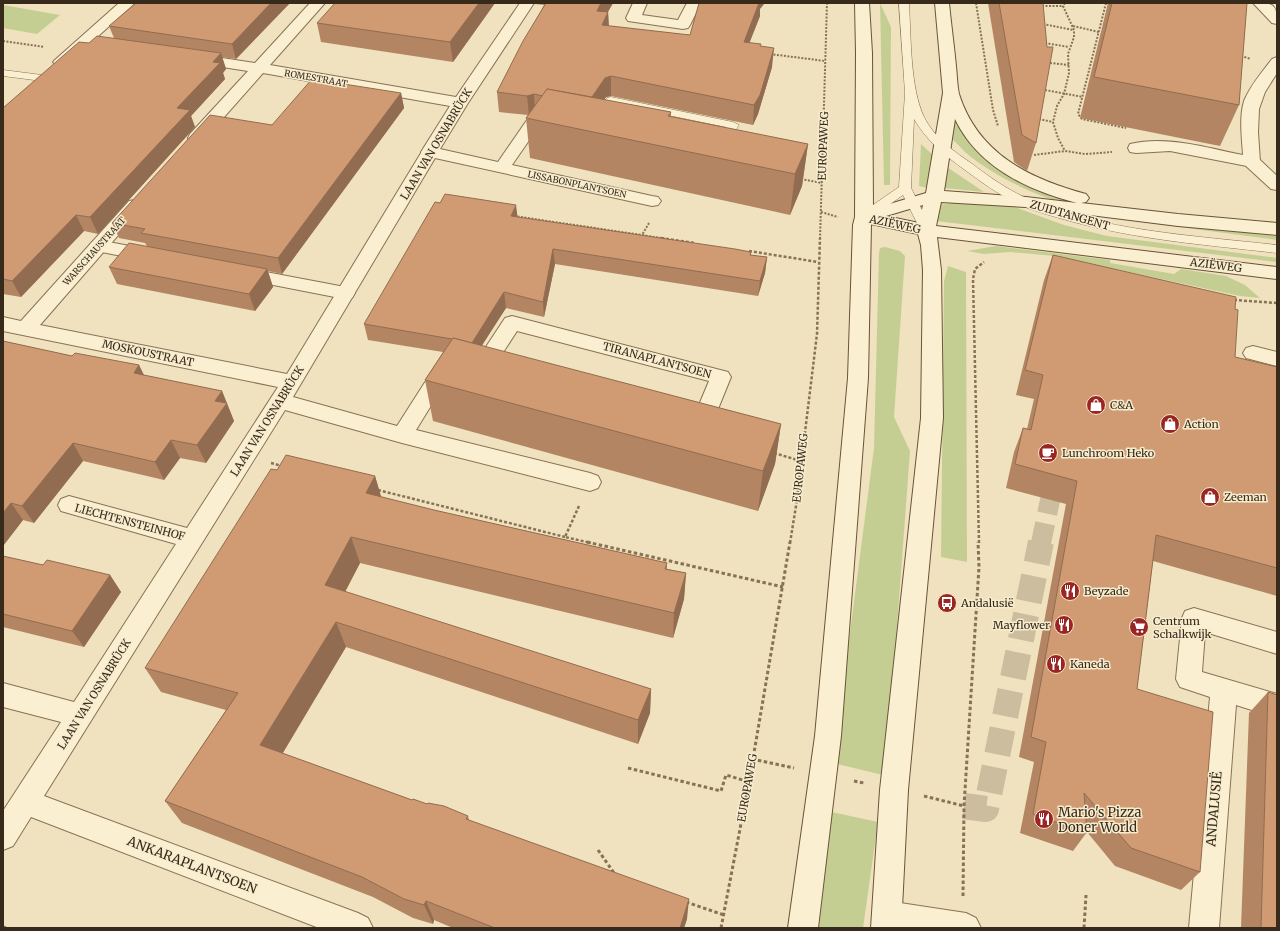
<svg xmlns="http://www.w3.org/2000/svg" width="1280" height="931" font-family="Merriweather,serif">
	<style>
		.green { fill: #c5ce92 }
		.lines { fill: none; stroke-linecap: round; stroke-linejoin: round }
		.pedestrian-tunnel-far1 { stroke: #cbbd9d; stroke-width: 20; stroke-dasharray: 20 10; stroke-linecap: butt }
		.pedestrian-tunnel { stroke: #cbbd9d; stroke-width: 26; stroke-dasharray: 26 13; stroke-linecap: butt }
		.service-casing { stroke: #887256; stroke-width: 1 }
		.pedestrian-casing { stroke: #887256; stroke-width: 2 }
		.minor-casing { stroke: #887256; stroke-width: 2 }
		.secondary-casing { stroke: #6a5339; stroke-width: 2 }
		.path-far2 { stroke: #887256; stroke-width: 2; stroke-dasharray: 2 1.5; stroke-linecap: butt }
		.path-far1 { stroke: #887256; stroke-width: 2.5; stroke-dasharray: 3 2; stroke-linecap: butt }
		.path { stroke: #887256; stroke-width: 3; stroke-dasharray: 3.5 2.5; stroke-linecap: butt }
		.service { fill: #faefd1; fill-rule: evenodd }
		.pedestrian { fill: #faefd1; fill-rule: evenodd }
		.minor { fill: #faefd1; fill-rule: evenodd }
		.secondary { fill: #faefd1; fill-rule: evenodd }
		.wall { fill: #b38562 }
		.shaded-wall { fill: #926c50 }
		.building { fill: #d09b72; stroke: #926c50 }
		.labels { text-anchor: middle; dominant-baseline: central; stroke-width: 3; stroke-linejoin: round; paint-order: stroke }
		.far-street-label { font-size: 9px; fill: #372a1b; stroke: #f7ecce }
		.street-label { font-size: 11px; fill: #372a1b; stroke: #f7ecce }
		.poi-label { font-size: 11px; fill: #372a1b; stroke: #f7ecce; text-anchor: start }
		.near-street-label { font-size: 13px; fill: #372a1b; stroke: #f7ecce }
		.near-poi-label { font-size: 13px; fill: #372a1b; stroke: #f7ecce; text-anchor: start }
	</style>
	<rect width="100%" height="100%" fill="#f0e2be"/>
	<g class="green">
		<path d="M880 3 891 27 890 185H884Z"/>
		<path d="M3 5 60 15 37 34 3 28Z"/>
		<path d="M952 117H956C959 124 962 130 965 137 986 172 1032 187 1068 201V203C1042 200 992 174 971 157 963 151 957 143 950 137Z"/>
		<path d="M921 144 934 156 928 188 919 186Z"/>
		<path d="M947 167 984 192 944 188Z"/>
		<path d="M959 202 1009 205 1064 225 1107 236 1277 258V262L936 221 938 205Z"/>
		<path d="M1155 221 1277 236V240L1156 224Z"/>
		<path d="M996 246 1110 260V263L1174 274 1181 269 1226 276 1245 285 1260 298 1240 296 1055 256 1010 252 984 254 967 251Z"/>
		<path d="M885 247 900 251 905 256 894 417 910 451 894 667 883 775 833 763 874 448 879 253 880 248Z"/>
		<path d="M948 266 966 272 967 562 941 557 944 281Z"/>
		<path d="M827 811 878 822 863 928H815Z"/>
	</g>
	<g class="lines">
		<path class="pedestrian-tunnel-far1" d="M1041 543 1053 486"/>
		<path class="pedestrian-tunnel" d="M964 806 986 809 1041 542"/>
		<g class="service-casing">
			<g id="service">
				<path d="M899 3H909C911 37 910 87 924 117 934 137 953 151 971 163 988 176 1005 188 1024 197 1097 231 1198 236 1277 245V253C1208 245 1138 240 1070 221 1052 216 1033 211 1016 203 998 194 981 182 965 170 944 155 927 141 914 119L911 188 932 230 930 233H922L903 195 868 220H860L858 217 860 214 899 187 905 93Z"/>
				<path d="M3 70 42 75 47 78 42 81 3 76Z"/>
				<path d="M611 97 733 122 739 125 725 148H717L715 146 726 127 614 104 604 120H596L594 118 607 98Z"/>
			</g>
		</g>
		<g class="pedestrian-casing">
			<g id="pedestrian">
				<path d="M1252 157 1258 158 1277 176V190L1271 189 1246 166 1244 162 1246 158Z"/>
				<path d="M98 240 151 250 158 252 160 256 158 260 151 262 92 250 89 246 92 242Z"/>
				<path d="M240 267 345 287 352 288 355 293 352 298 345 299 233 277 231 273 233 269Z"/>
			</g>
		</g>
		<g class="minor-casing">
			<g id="minor">
				<path d="M119 3H135L66 65 61 67 56 65 53 62 56 59Z"/>
				<path d="M310 3H325L270 65 456 97 520 3H534L468 103 440 149 498 162 529 117C538 114 548 117 557 120L559 123 557 126 551 128 539 126 512 165 652 196 658 197 661 201 658 205 652 206 435 158 293 397 397 426 436 365 443 363 450 365 453 370 416 430 590 473 598 476 601 482 598 488 590 491 402 443 285 410 44 796 358 913 368 918 373 928H319L31 817 13 846 3 850V811L61 722 3 707V683L74 702 176 544 61 511 58 505 61 499 69 496 187 528 278 387 3 331V317L21 321 129 201 135 200 141 201 144 205 141 209 40 325 287 374 421 153V152L450 106 263 73 202 142 196 143 190 142 188 138 190 134 248 71 190 62 187 59 190 56 195 54 255 63Z"/>
				<path d="M633 3H647L642 15 678 20 687 3H701L690 25 688 28 683 29 628 21 626 18Z"/>
				<path d="M1253 3C1273 3 1277 3 1277 24L1272 23Z"/>
				<path d="M1277 57V73L1265 92 1259 109 1258 132 1260 162 1258 166 1252 167 1170 151 1136 153 1130 152 1128 148 1130 144C1167 135 1207 148 1243 155 1242 138 1239 118 1244 101 1250 86 1262 72 1272 59Z"/>
				<path d="M512 316 728 372 731 377 707 436 699 438 689 436 686 430 691 424 709 381 517 331 489 374 482 376 469 374 466 369 469 364 476 362 505 318Z"/>
				<path d="M1253 346 1277 352V366L1246 358 1243 353 1246 348Z"/>
				<path d="M1194 608 1277 632V654L1205 632 1202 672 1277 694V718L1236 705 1219 928H1189L1210 697 1180 687 1176 679 1182 618 1185 611Z"/>
				<path d="M887 901 966 913 976 918 981 928H880L877 926 872 916 877 906Z"/>
			</g>
		</g>
		<g class="secondary-casing">
			<path id="secondary" d="M855 3H869L872 53 873 209 926 193 943 93 935 3H949C951 24 954 45 956 66 957 75 957 85 959 94 978 154 1030 179 1086 194L1089 198 1086 202 1081 203 1178 214 1277 223V235L1178 226 1026 207 941 202 936 226 1277 267V279L937 237 941 270 943 418 908 790 901 928H871L880 790 921 418 923 270 921 245 918 234 871 224 868 378 841 736 818 928H788L815 736 848 378 853 225 855 217 856 53ZM955 119C978 167 1027 190 1077 203L1026 197 944 191ZM923 205 919 223 886 216Z"/>
		</g>
		<g class="path-far2">
			<path d="M976 3 993 110 998 126"/>
			<path d="M1065 3 1063 6 1074 30V37L1068 54 1069 73 1064 94 1057 106 1053 122 1058 138 1065 151"/>
			<path d="M1106 3 1078 114 1082 119 1126 128"/>
			<path d="M1042 6H1063"/>
			<path d="M1043 24 1073 30"/>
			<path d="M1073 26 1099 32"/>
			<path d="M3 41 44 47"/>
			<path d="M1045 43 1069 47"/>
			<path d="M770 54 825 61"/>
			<path d="M1241 56 1251 59"/>
			<path d="M1050 63 1069 65"/>
			<path d="M1045 90 1083 97"/>
			<path d="M1039 119 1053 122"/>
			<path d="M1034 155 1065 151 1085 154 1112 152"/>
			<path d="M801 179 822 183"/>
			<path d="M821 212 838 217"/>
			<path d="M514 216 642 235"/>
			<path d="M649 223 642 235 667 239"/>
			<path d="M820 239 827 3"/>
		</g>
		<g class="path-far1">
			<path d="M661 238 695 243"/>
			<path d="M749 251 818 262"/>
			<path d="M1234 300 1277 303"/>
			<path d="M774 453 801 461"/>
			<path d="M271 463 282 466"/>
			<path d="M378 490 565 537"/>
			<path d="M579 506 565 537 591 543"/>
			<path d="M790 543 796 506 817 334 820 238"/>
			<path d="M979 543 973 279 975 269 984 262"/>
		</g>
		<g class="path">
			<path d="M587 542 783 587"/>
			<path d="M752 759 794 768"/>
			<path d="M628 768 721 791 726 775 749 782"/>
			<path d="M854 781 864 783"/>
			<path d="M924 796 964 806"/>
			<path d="M598 850 614 873"/>
			<path d="M963 896 964 806 979 567 978 542"/>
			<path d="M686 902 724 915"/>
			<path d="M3 927 6 928"/>
			<path d="M721 928 749 782 790 542"/>
			<path d="M1084 928 1086 895"/>
		</g>
		<use href="#service" class="service"/>
		<use href="#pedestrian" class="pedestrian"/>
		<use href="#minor" class="minor"/>
		<use href="#secondary" class="secondary"/>
	</g>
	<g class="wall">
		<path d="M290 3 236 59 222 57 226 69 223 73 225 79 191 116 195 127 98 234 84 231 21 297 3 294V108L114 38 109 26Z"/>
		<path d="M495 3 453 62 321 42 317 23Z"/>
		<path d="M535 3H613L608 12 609 26 690 35 760 9V16L749 43 761 46 772 67 758 114 753 125 611 96 606 97 604 100 671 112V117L808 144 802 186 790 215 530 158 526 118 528 115 499 112 497 92 544 5 535 4Z"/>
		<path d="M988 3H1043L1036 143 1027 171 1014 162Z"/>
		<path d="M1108 3H1247L1239 105 1220 146 1080 118Z"/>
		<path d="M401 93 404 108 282 274 268 271 273 287 255 311 117 284 109 267 147 246 145 243 119 238 112 223 272 125Z"/>
		<path d="M518 218 751 252V255L767 257 765 273 758 296 555 264 544 317 506 308 481 346 781 424 775 464 758 511 433 421 425 380 443 352 368 340 364 324Z"/>
		<path d="M1053 255 1235 309V357L1277 367V596L1153 561 1137 689 1200 872 1181 890 1115 866 1087 832 1073 851 1020 833 1034 762 1019 757 1066 504 1006 488 1014 452 1023 428 1027 429 1034 399 1016 395 1044 280Z"/>
		<path d="M3 341 72 356 139 365 143 375 222 391 234 421 206 463 180 458 164 480 83 461 34 523 23 520 3 546Z"/>
		<path d="M277 470 375 476 381 497 434 510 667 563V569L686 573 684 599 673 638 360 563 345 592 651 689 650 713 638 744 346 647 282 753 412 800 468 816 469 820 687 919 684 928H453L434 920 433 924 413 918 373 897 182 823 165 801 226 710 161 692 145 668Z"/>
		<path d="M3 556 43 565 110 575 121 592 84 647 3 627Z"/>
		<path d="M1268 692 1277 928H1241L1249 713Z"/>
	</g>
	<g class="shaded-wall">
		<path d="M271 3H290L236 59 232 44Z"/>
		<path d="M479 3H495L453 62 450 42Z"/>
		<path d="M601 3H613L597 30V11Z"/>
		<path d="M757 3H765L760 9V16L742 62 744 42Z"/>
		<path d="M608 12 609 31 602 25Z"/>
		<path d="M774 48 772 67 758 114 753 125 754 105Z"/>
		<path d="M221 53 226 69 223 73 225 79 191 116 195 127 98 234 90 217 177 108 213 62Z"/>
		<path d="M611 76V96L606 97 588 124 587 104 605 78Z"/>
		<path d="M401 93 404 108 282 274 278 258Z"/>
		<path d="M534 94 535 114 529 115 527 96Z"/>
		<path d="M808 144 802 186 790 215 795 174Z"/>
		<path d="M516 205 518 220 511 216Z"/>
		<path d="M76 215 84 231 21 297 12 281Z"/>
		<path d="M553 249 555 264 544 317 543 302Z"/>
		<path d="M767 257 765 273 758 296 760 281Z"/>
		<path d="M267 269 273 287 255 311 249 294Z"/>
		<path d="M504 292 506 308 474 358 472 343Z"/>
		<path d="M139 365 148 383 134 373Z"/>
		<path d="M222 391 234 421 206 463 197 445 215 401Z"/>
		<path d="M781 424 775 464 758 511 763 471Z"/>
		<path d="M171 440 180 458 164 480 155 462Z"/>
		<path d="M73 443 83 461 34 523 22 506Z"/>
		<path d="M375 476 383 503 366 493Z"/>
		<path d="M11 503 23 520 3 546V513Z"/>
		<path d="M351 537 360 563 335 611 325 585Z"/>
		<path d="M686 573 684 599 673 638 674 613Z"/>
		<path d="M110 575 121 592 84 647 72 631Z"/>
		<path d="M336 622 346 647 274 768 260 745Z"/>
		<path d="M651 689 650 713 638 744V720Z"/>
		<path d="M689 899 687 919 684 928H680Z"/>
		<path d="M426 901 434 920 433 924 424 905Z"/>
	</g>
	<g class="building">
		<path d="M136 3H271L232 44 109 26Z"/>
		<path d="M335 3H479L450 42 317 23Z"/>
		<path d="M546 3H601L597 11 608 12 602 25 690 35 699 3H759L744 42 761 44 760 46 774 48 760 95 754 105 611 76 605 78 592 97 547 89 543 96 534 94 527 96 497 92 523 41Z"/>
		<path d="M999 3H1043L1047 47H1053L1036 143 1022 135Z"/>
		<path d="M1112 3H1247L1239 105 1094 77Z"/>
		<path d="M97 36 221 53 213 62 220 63 177 108 190 110 90 217 76 215 12 281 3 279V108L79 42 89 43Z"/>
		<path d="M312 79 401 93 278 258 141 233 145 229 112 223 210 115 272 125Z"/>
		<path d="M547 89 671 112 668 116 808 144 795 174 526 118Z"/>
		<path d="M445 194 516 205 511 216 735 249 751 252 750 255 767 257 760 281 553 249 543 302 504 292 472 343 453 338 452 339 364 324 435 202 440 203Z"/>
		<path d="M129 243 267 269 249 294 109 267Z"/>
		<path d="M1053 255 1236 297 1235 309 1238 310 1235 357 1277 367V568L1156 535 1137 689 1213 712 1200 872 1131 848 1084 793 1087 833 1033 814 1046 742 1031 737 1077 481 1015 464 1023 428 1031 430 1043 375 1025 370Z"/>
		<path d="M453 338 781 424 763 471 425 380Z"/>
		<path d="M3 341 72 356 75 353 139 365 134 373 222 391 215 401 227 403 197 445 171 440 155 462 73 443 22 506 11 503 3 513Z"/>
		<path d="M286 455 375 476 366 493 434 510 667 563 665 569 686 573 674 613 351 537 325 585 651 689 638 720 336 622 260 745 412 800 413 799 427 804 428 803 444 806 468 816 466 819 689 899 680 928H495L426 901 424 905 404 899 362 877 165 801 238 693 145 668 271 469 277 470Z"/>
		<path d="M3 556 43 565 47 560 110 575 72 631 3 614Z"/>
		<path d="M1268 692 1277 695V928H1261Z"/>
	</g>
	<defs>
		<g id="shop-disc" transform="scale(1)"><circle r="9.5" fill="#9a2623" stroke="#f7ecce"/><path d="M-5-2.5h2.3a2.7 3.5 0 0 1 5.4 0H5L5.5 6h-11ZM-1.5-2.5h3a1.5 2.3 0 0 0-3 0Z" fill="#fff"/></g>
		<g id="cafe-disc" transform="scale(1)"><circle r="9.5" fill="#9a2623" stroke="#f7ecce"/><path d="M-5.5-4.5H6V0H3Q3 3.5 0 3.5H-2.5Q-5.5 3.5-5.5 0ZM3-3.2v2h1.7v-2ZM-6 4.5H4V6H-6Z" fill="#fff"/></g>
		<g id="restaurant-disc" transform="scale(1)"><circle r="9.5" fill="#9a2623" stroke="#f7ecce"/><path d="M-5-6h1v4h1v-4h1v4h1v-4h1v5L-1.5 .5V6h-2V.5L-5-1ZM5-6V6H3V1.5H1.5Q1.5-4 5-6Z" fill="#fff"/></g>
		<g id="bus-disc" transform="scale(1)"><circle r="9.5" fill="#9a2623" stroke="#f7ecce"/><path d="M-5-6H5V4H4V6H2V4H-2V6H-4V4H-5ZM-3.5-4V0h7V-4ZM-3.5 1.2v1.5H-2V1.2ZM2 1.2v1.5H3.5V1.2Z" fill="#fff"/></g>
		<g id="supermarket-disc" transform="scale(1)"><circle r="9.5" fill="#9a2623" stroke="#f7ecce"/><path d="M-6-5.5h2.5l.6 2H6L4.5 2H-2.5L-4.4-4H-6ZM-1.5 3.2a1.3 1.3 0 1 0 .1 0ZM3 3.2a1.3 1.3 0 1 0 .1 0Z" fill="#fff"/></g>
	</defs>
	<g fill-rule="evenodd">
		<use href="#shop-disc" x="1096" y="405"/>
		<use href="#shop-disc" x="1170" y="424"/>
		<use href="#cafe-disc" x="1048" y="453"/>
		<use href="#shop-disc" x="1210" y="497"/>
		<use href="#restaurant-disc" x="1070" y="591"/>
		<use href="#bus-disc" x="947" y="603"/>
		<use href="#restaurant-disc" x="1064" y="625"/>
		<use href="#supermarket-disc" x="1139" y="627"/>
		<use href="#restaurant-disc" x="1056" y="664"/>
		<use href="#restaurant-disc" x="1044" y="819"/>
	</g>
	<g class="labels">
		<g class="far-street-label">
			<text transform="translate(316 78) rotate(10)">ROMESTRAAT</text>
			<text transform="translate(577 184) rotate(12)">LISSABONPLANTSOEN</text>
			<text transform="translate(94 251) rotate(-48)">WARSCHAUSTRAAT</text>
		</g>
		<g class="street-label">
			<text transform="translate(436 144) rotate(-59)">LAAN VAN OSNABRÜCK</text>
			<text transform="translate(823 146) rotate(-88)">EUROPAWEG</text>
			<text transform="translate(1070 215) rotate(16)">ZUIDTANGENT</text>
			<text transform="translate(895 224) rotate(12)">AZIËWEG</text>
			<text transform="translate(1216 265) rotate(7)">AZIËWEG</text>
			<text transform="translate(148 353) rotate(12)">MOSKOUSTRAAT</text>
			<text transform="translate(657 360) rotate(15)">TIRANAPLANTSOEN</text>
			<text transform="translate(267 421) rotate(-58)">LAAN VAN OSNABRÜCK</text>
			<text transform="translate(800 468) rotate(-84)">EUROPAWEG</text>
			<text transform="translate(130 522) rotate(15)">LIECHTENSTEINHOF</text>
			<text transform="translate(94 694) rotate(-58)">LAAN VAN OSNABRÜCK</text>
			<text transform="translate(747 788) rotate(-80)">EUROPAWEG</text>
		</g>
		<g class="poi-label">
			<text x="1110" y="405">C&amp;A</text>
			<text x="1184" y="424">Action</text>
			<text x="1062" y="453">Lunchroom Heko</text>
			<text x="1224" y="497">Zeeman</text>
			<text x="1084" y="591">Beyzade</text>
			<text x="961" y="603">Andalusië</text>
			<text x="1153" y="621">Centrum<tspan x="1153" dy="13">Schalkwijk</tspan></text>
			<text x="1050" y="625" text-anchor="end">Mayflower</text>
			<text x="1070" y="664">Kaneda</text>
		</g>
		<g class="near-street-label">
			<text transform="translate(1214 809) rotate(-85)">ANDALUSIË</text>
			<text transform="translate(192 865) rotate(21)">ANKARAPLANTSOEN</text>
		</g>
		<g class="near-poi-label">
			<text x="1058" y="812">Mario's Pizza<tspan x="1058" dy="15">Doner World</tspan></text>
		</g>
	</g>
	<rect width="1280" height="931" fill="none" stroke="#372a1b" stroke-width="8"/>
</svg>
